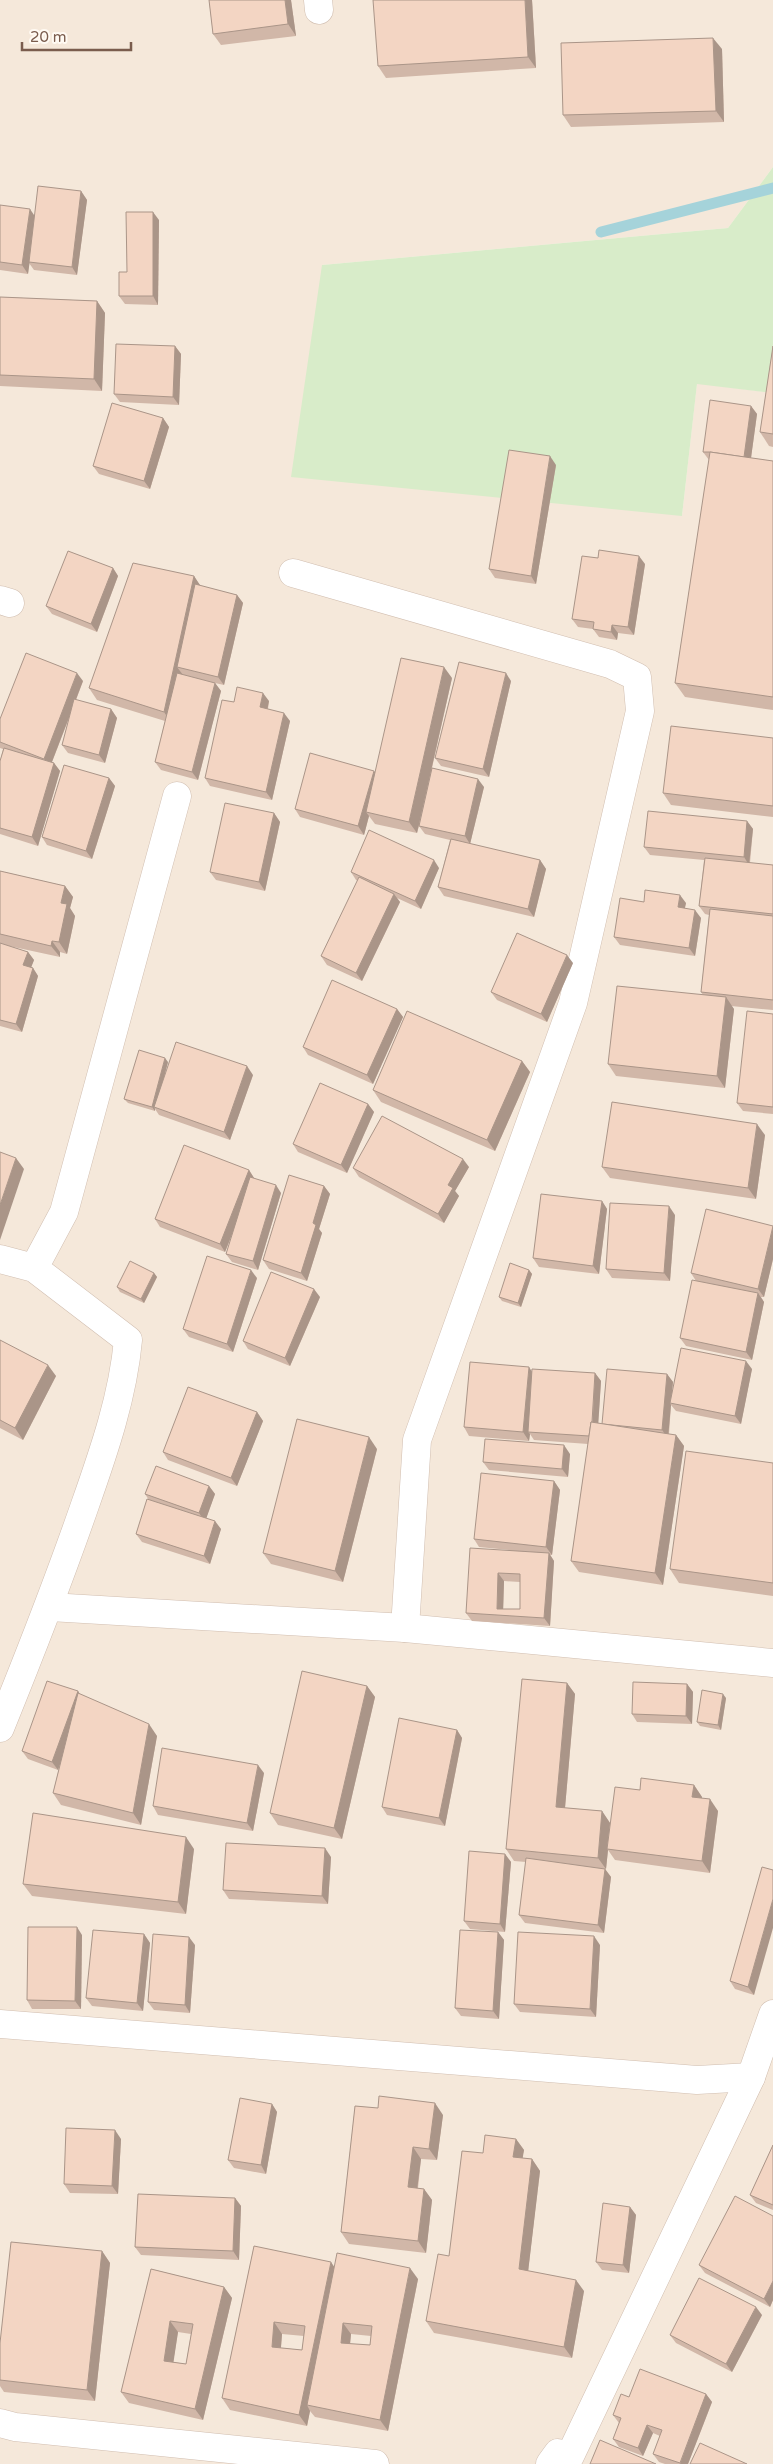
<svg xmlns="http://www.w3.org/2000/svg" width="773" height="2464" font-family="'Varela Round',sans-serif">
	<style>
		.residential { fill: #f5e8da }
		.green { fill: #d8ecc9 }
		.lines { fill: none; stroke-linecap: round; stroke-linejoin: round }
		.stream { stroke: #a5d3da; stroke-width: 11 }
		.minor-casing { stroke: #d1beb0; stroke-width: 29 }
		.minor { stroke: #fff; stroke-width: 28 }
		.wall { fill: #d1b7a8; fill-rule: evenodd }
		.shaded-wall { fill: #aa9588 }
		.building { fill: #f3d5c3; stroke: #aa9588; fill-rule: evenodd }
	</style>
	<rect width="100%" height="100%" fill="#fdf6ec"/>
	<path class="residential" d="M0 0H773V167L728 228 322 265 682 516 697 383 773 393V2464H0Z"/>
	<path class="green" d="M773 167V393L697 384 682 516 291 477 322 265 728 228Z"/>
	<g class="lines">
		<path class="stream" d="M601 232 773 188"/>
		<g class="minor-casing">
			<g id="minor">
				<path d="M318 0 319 10"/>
				<path d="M293 573 610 664 637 677 640 711 573 1003 417 1440 405 1628"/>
				<path d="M0 600 10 603"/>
				<path d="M0 1259 34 1268 128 1340C123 1396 104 1451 85 1505 59 1580 30 1654 0 1728"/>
				<path d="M34 1268 64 1212 177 796"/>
				<path d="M50 1607 405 1628 773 1663"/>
				<path d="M0 2024 697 2080 751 2077"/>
				<path d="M0 2423 15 2427 375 2464"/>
				<path d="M550 2464 558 2453 570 2456 751 2077 773 2014"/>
			</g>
		</g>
		<use href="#minor" class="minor"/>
	</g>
	<g class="wall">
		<path d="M209 0H291L296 36 221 45 213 34Z"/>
		<path d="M532 0 536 68 386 78 378 66Z"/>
		<path d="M722 49 724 122 571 127 563 115Z"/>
		<path d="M81 191 87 200 77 275 34 270 29 263 28 274 0 270V205L34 215Z"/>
		<path d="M159 220 158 305 125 304 119 296 127 272Z"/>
		<path d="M0 297 97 301 105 313 102 391 0 386Z"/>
		<path d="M175 346 181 354 179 405 120 402 114 394Z"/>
		<path d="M773 346V447L769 446 760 432Z"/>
		<path d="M751 406 757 414 751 458 773 461V710L685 697 675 683 709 460 703 452Z"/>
		<path d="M163 418 169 427 150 489 99 474 93 466Z"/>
		<path d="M556 465 536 584 495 578 489 569Z"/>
		<path d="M645 564 634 635 618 633 617 640 599 637 593 629 578 627 572 619Z"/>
		<path d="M113 568 118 576 97 632 52 614 46 606Z"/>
		<path d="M194 576 200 586 237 595 243 603 224 685 215 683 221 691 198 780 161 770 155 762 165 721 97 700 89 688Z"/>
		<path d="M452 678 432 768 484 787 470 844 540 860 546 869 534 917 444 896 438 887 450 840 425 834 419 826 417 833 375 824 369 816 364 835 300 817 295 809 374 771 375 773Z"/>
		<path d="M83 681 76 700 111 709 117 718 105 763 68 753 62 745 71 713 52 762 54 763 60 771 38 846 0 834V761L3 749 0 748V719Z"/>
		<path d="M511 681 489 777 441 766 435 758Z"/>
		<path d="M269 701 268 709 290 721 272 800 210 786 205 778 234 702Z"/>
		<path d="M773 738V817L671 805 663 793Z"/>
		<path d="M109 778 115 786 92 859 47 845 42 837Z"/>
		<path d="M274 813 280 822 265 891 216 880 210 872Z"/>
		<path d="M747 821 753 829 750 863 773 865V1010L731 1006 734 1009 725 1088 616 1076 608 1064 703 995 701 992 709 915 705 914 699 906 704 860 650 855 644 847Z"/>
		<path d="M439 868 421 909 397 898 400 902 362 981 327 965 321 956 358 881 356 880 351 872Z"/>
		<path d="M0 871 65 886 73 897 70 908 75 916 67 954 60 952V957L9 946 28 952 34 960 31 967 33 968 38 976 22 1032 0 1026Z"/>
		<path d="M644 902 686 903 685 908 701 918 695 956 620 945 614 937Z"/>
		<path d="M573 963 547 1022 497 1000 491 992Z"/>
		<path d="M397 1009 403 1017 373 1084 308 1055 303 1047Z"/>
		<path d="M773 1014V1114L743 1111 737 1103Z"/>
		<path d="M522 1061 530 1072 495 1151 381 1102 373 1090Z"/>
		<path d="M168 1062 165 1073 253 1075 230 1140 159 1115 155 1109V1111L128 1103 124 1099Z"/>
		<path d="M368 1104 374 1112 347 1173 298 1152 293 1144Z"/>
		<path d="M765 1135 756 1199 610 1178 602 1167Z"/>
		<path d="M469 1167 455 1191 459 1196 444 1223 359 1177 353 1168Z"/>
		<path d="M249 1170 254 1178 281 1193 258 1270 232 1262 226 1254 233 1233 225 1252 160 1227 155 1219Z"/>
		<path d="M324 1186 330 1194 319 1229 322 1233 307 1281 269 1269 263 1260Z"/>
		<path d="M602 1201 607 1209 599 1274 539 1267 533 1258Z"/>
		<path d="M675 1215 670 1281 612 1278 606 1269Z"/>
		<path d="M773 1226V1259L764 1297H761L764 1302 752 1360 686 1346 680 1338 696 1281 691 1273Z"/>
		<path d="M529 1270 532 1274 521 1307 502 1301 499 1297Z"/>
		<path d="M154 1273 157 1277 144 1303 120 1292 117 1287Z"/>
		<path d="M257 1278 233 1352 189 1337 183 1329Z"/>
		<path d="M320 1297 290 1366 248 1349 243 1341Z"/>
		<path d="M0 1340 56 1376 23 1440 0 1428Z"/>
		<path d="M752 1369 741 1424 676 1411 671 1405 669 1434 676 1435 684 1446 663 1585 579 1572 571 1561 588 1444 534 1440 530 1434 529 1441 469 1436 464 1427 532 1371 595 1373 601 1381 598 1423 602 1424 667 1374 673 1382 672 1391Z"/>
		<path d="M257 1412 263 1421 237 1486 168 1460 163 1452Z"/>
		<path d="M377 1449 343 1582 271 1564 263 1553Z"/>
		<path d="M570 1454 568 1477 489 1470 483 1462Z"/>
		<path d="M773 1463V1596L679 1583 670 1569Z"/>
		<path d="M554 1481 560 1490 552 1555H550L554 1561 550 1626 472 1621 466 1613 509 1550 479 1547 474 1539ZM504 1581 520 1582V1609H503Z"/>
		<path d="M209 1486 215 1494 206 1518 221 1529 210 1564 142 1542 136 1534 149 1500 145 1494Z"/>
		<path d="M567 1683 575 1694 565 1808 602 1811 610 1823 640 1790 694 1785 702 1797V1798L718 1811 710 1873 615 1860 608 1850 606 1869H605L611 1877 604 1933 525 1923 519 1915 526 1862 514 1861 506 1849Z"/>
		<path d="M687 1684 693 1692 692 1724 637 1722 632 1714Z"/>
		<path d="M367 1686 375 1697 342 1839 278 1825 270 1813Z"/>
		<path d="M78 1691 79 1694 157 1736 141 1825 61 1805 53 1793 60 1764 58 1770 28 1759 22 1751Z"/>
		<path d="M726 1698 721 1730 700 1726 697 1722Z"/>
		<path d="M457 1730 462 1738 445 1826 387 1815 382 1807Z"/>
		<path d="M264 1773 253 1831 158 1815 153 1806Z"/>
		<path d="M194 1849 186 1914 32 1896 23 1884Z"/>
		<path d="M505 1854 511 1862 505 1932 470 1929 464 1921Z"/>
		<path d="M331 1857 328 1904 229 1899 223 1890Z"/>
		<path d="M773 1870 754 1995 735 1989 730 1981Z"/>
		<path d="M498 1932 504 1940 499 2019 461 2016 455 2008Z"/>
		<path d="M144 1934 150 1943 143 2011 92 2006 86 1998Z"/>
		<path d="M82 1935 81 2009H32L27 2000Z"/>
		<path d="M195 1945 190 2013 154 2010 148 2002Z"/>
		<path d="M600 1945 596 2017 520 2012 514 2004Z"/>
		<path d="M272 2104 277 2112 266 2174 234 2168 228 2160Z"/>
		<path d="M355 2106 443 2115 437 2160 421 2159 418 2188 424 2189 432 2200 426 2253 349 2244 341 2232Z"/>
		<path d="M121 2139 118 2194 70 2193 64 2184Z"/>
		<path d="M516 2139 524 2150 522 2158 532 2159 540 2171 528 2271 584 2291 572 2358 434 2333 426 2321 449 2256 483 2153Z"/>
		<path d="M773 2145V2210L756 2203 750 2195Z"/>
		<path d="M235 2198 241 2206 239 2260 141 2255 135 2247Z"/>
		<path d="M630 2207 636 2215 629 2273 602 2270 596 2262Z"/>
		<path d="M773 2216V2300L770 2307 705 2273 699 2265Z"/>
		<path d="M254 2246 334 2267 418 2279 388 2431 315 2417 310 2411 307 2426 230 2410 222 2398ZM282 2334 304 2336 302 2350 281 2348ZM351 2334 371 2336 370 2345 350 2344Z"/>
		<path d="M102 2251 110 2263 95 2401 4 2392 0 2386V2343Z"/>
		<path d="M151 2269 224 2287 232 2298 203 2420 129 2403 121 2392ZM178 2332 191 2334 186 2364 173 2362Z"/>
		<path d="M762 2315 732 2372 676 2343 670 2335Z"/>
		<path d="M706 2394 712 2402 688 2464H665L659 2462 653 2454 660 2436 653 2433 643 2456 619 2447 613 2439 619 2423 613 2415Z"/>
	</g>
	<g class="shaded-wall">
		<path d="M285 0H291L296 36 288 24Z"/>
		<path d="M525 0H532L536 68 528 57Z"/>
		<path d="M713 38 722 49 724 122 716 111Z"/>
		<path d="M81 191 87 200 77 275 72 267Z"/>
		<path d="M30 209 36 218 28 274 22 265Z"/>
		<path d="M153 212 159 220 158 305 153 296Z"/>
		<path d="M97 301 105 313 102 391 94 379Z"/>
		<path d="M175 346 181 354 179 405 173 397Z"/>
		<path d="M751 406 757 414 750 465 744 457Z"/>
		<path d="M163 418 169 427 150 489 144 481Z"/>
		<path d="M550 456 556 465 536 584 531 576Z"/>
		<path d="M639 556 645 564 634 635 628 627Z"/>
		<path d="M113 568 118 576 97 632 91 624Z"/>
		<path d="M194 576 202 588 177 667 183 675 172 724 164 712Z"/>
		<path d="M237 595 243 603 224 685 218 677Z"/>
		<path d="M612 625 618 633 617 640 611 632Z"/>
		<path d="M444 667 452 678 417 833 409 822Z"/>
		<path d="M77 673 83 681 50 767 44 759Z"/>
		<path d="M506 673 511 681 489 777 483 769Z"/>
		<path d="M215 683 221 691 198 780 192 772Z"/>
		<path d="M263 693 269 701 266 716 260 707Z"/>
		<path d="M111 709 117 718 105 763 99 755Z"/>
		<path d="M284 713 290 721 272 800 266 792Z"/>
		<path d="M54 763 60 771 38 846 32 837Z"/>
		<path d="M374 771 380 780 366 812 369 816 364 835 358 826Z"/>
		<path d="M109 778 115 786 92 859 86 851Z"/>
		<path d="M478 779 484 787 470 844 465 836Z"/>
		<path d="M274 813 280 822 265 891 259 882Z"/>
		<path d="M747 821 753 829 749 865 744 857Z"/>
		<path d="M434 860 439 868 421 909 415 901Z"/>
		<path d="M540 860 546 869 534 917 528 909Z"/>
		<path d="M65 886 73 897 70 908 75 916 67 954 59 942 61 903Z"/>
		<path d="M394 894 400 902 362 981 356 973Z"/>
		<path d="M680 895 686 903 683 915 678 907Z"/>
		<path d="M695 910 701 918 695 956 689 948Z"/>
		<path d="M52 941 60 952V957L51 946Z"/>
		<path d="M28 952 34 960 29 973 23 965Z"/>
		<path d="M567 955 573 963 547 1022 541 1014Z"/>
		<path d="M33 968 38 976 22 1032 16 1024Z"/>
		<path d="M726 997 734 1009 725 1088 717 1076Z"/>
		<path d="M397 1009 403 1017 373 1084 367 1075Z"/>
		<path d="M165 1058 168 1062 156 1108 154 1107 155 1109V1111L152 1107Z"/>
		<path d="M522 1061 530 1072 495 1151 487 1140Z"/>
		<path d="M247 1066 253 1075 230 1140 224 1132Z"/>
		<path d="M368 1104 374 1112 347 1173 341 1165Z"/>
		<path d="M757 1124 765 1135 756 1199 748 1188Z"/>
		<path d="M16 1158 24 1169 0 1240V1205Z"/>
		<path d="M463 1159 469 1167 455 1191 459 1196 444 1223 438 1214 448 1185Z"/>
		<path d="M249 1170 254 1178 225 1252 220 1244Z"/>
		<path d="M276 1185 281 1193 258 1270 253 1261Z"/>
		<path d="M324 1186 330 1194 319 1229 322 1233 307 1281 301 1273 313 1223Z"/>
		<path d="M602 1201 607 1209 599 1274 593 1266Z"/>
		<path d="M669 1206 675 1215 670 1281 664 1273Z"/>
		<path d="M773 1227V1259L764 1297 758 1289Z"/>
		<path d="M251 1270 257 1278 233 1352 227 1344Z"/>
		<path d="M529 1270 532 1274 521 1307 518 1303Z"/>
		<path d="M154 1273 157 1277 144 1303 141 1299Z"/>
		<path d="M314 1289 320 1297 290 1366 285 1358Z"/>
		<path d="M758 1293 764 1302 752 1360 746 1352Z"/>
		<path d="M746 1361 752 1369 741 1424 735 1416Z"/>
		<path d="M48 1365 56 1376 23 1440 15 1428Z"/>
		<path d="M529 1367 534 1375 528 1432 530 1434 529 1441 523 1432Z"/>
		<path d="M595 1373 601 1381 597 1444 592 1436Z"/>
		<path d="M667 1374 673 1382 671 1403H670L671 1405 668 1438 662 1430Z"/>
		<path d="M257 1412 263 1421 237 1486 231 1478Z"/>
		<path d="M676 1435 684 1446 663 1585 655 1573Z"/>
		<path d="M369 1437 377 1449 343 1582 335 1571Z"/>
		<path d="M564 1445 570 1454 568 1477 562 1469Z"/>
		<path d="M554 1481 560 1490 552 1555 546 1547Z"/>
		<path d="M209 1486 215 1494 205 1522 199 1513Z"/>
		<path d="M215 1521 221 1529 210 1564 204 1556Z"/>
		<path d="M549 1553 554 1561 550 1626 544 1618Z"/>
		<path d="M498 1573 504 1581 503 1615 497 1609Z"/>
		<path d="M567 1683 575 1694 564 1819 556 1807Z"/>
		<path d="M687 1684 693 1692 692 1724 686 1716Z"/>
		<path d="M367 1686 375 1697 342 1839 334 1828Z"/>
		<path d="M78 1691 83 1699 58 1770 52 1762Z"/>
		<path d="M723 1694 726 1698 721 1730 718 1725Z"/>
		<path d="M149 1724 157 1736 141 1825 133 1813Z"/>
		<path d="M457 1730 462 1738 445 1826 439 1818Z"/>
		<path d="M258 1765 264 1773 253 1831 247 1823Z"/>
		<path d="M694 1785 702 1797 700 1808 692 1797Z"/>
		<path d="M710 1799 718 1811 710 1873 702 1861Z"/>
		<path d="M602 1811 610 1823 607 1849 608 1850 606 1869 598 1858Z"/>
		<path d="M186 1837 194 1849 186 1914 178 1902Z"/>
		<path d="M325 1848 331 1857 328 1904 322 1896Z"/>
		<path d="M505 1854 511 1862 505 1932 500 1924Z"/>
		<path d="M605 1869 611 1877 604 1933 598 1925Z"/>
		<path d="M773 1899V1928L754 1995 748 1987Z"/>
		<path d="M77 1927 82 1935 81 2009 75 2001Z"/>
		<path d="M498 1932 504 1940 499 2019 493 2011Z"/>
		<path d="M144 1934 150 1943 143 2011 137 2003Z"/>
		<path d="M594 1936 600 1945 596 2017 590 2009Z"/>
		<path d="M189 1937 195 1945 190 2013 185 2005Z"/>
		<path d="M435 2103 443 2115 437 2160 429 2149Z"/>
		<path d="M272 2104 277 2112 266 2174 261 2165Z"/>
		<path d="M115 2130 121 2139 118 2194 112 2186Z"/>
		<path d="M516 2139 524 2150 521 2168 513 2157Z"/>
		<path d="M413 2147 421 2159 416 2198 408 2187Z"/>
		<path d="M532 2159 540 2171 527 2281 519 2269Z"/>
		<path d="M424 2189 432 2200 426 2253 418 2241Z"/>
		<path d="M235 2198 241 2206 239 2260 233 2251Z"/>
		<path d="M630 2207 636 2215 629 2273 623 2265Z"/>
		<path d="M102 2251 110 2263 95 2401 87 2390Z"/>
		<path d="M331 2262 339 2274 307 2405 310 2411 307 2426 299 2415Z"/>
		<path d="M410 2268 418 2279 388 2431 380 2420Z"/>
		<path d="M576 2280 584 2291 572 2358 564 2347Z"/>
		<path d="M773 2281V2300L770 2307 764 2299Z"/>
		<path d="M224 2287 232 2298 203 2420 195 2409Z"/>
		<path d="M756 2307 762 2315 732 2372 726 2364Z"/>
		<path d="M170 2321 178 2332 172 2372 164 2361Z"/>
		<path d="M274 2322 282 2334 280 2358 272 2347Z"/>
		<path d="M343 2323 351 2334 349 2354 341 2343Z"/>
		<path d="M706 2394 712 2402 688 2464H680Z"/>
		<path d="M647 2425 653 2433 643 2456 638 2448Z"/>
	</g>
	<g class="building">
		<path d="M209 0H285L288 24 213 34Z"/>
		<path d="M373 0H525L528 57 378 66Z"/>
		<path d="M713 38 716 111 563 115 561 43Z"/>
		<path d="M38 186 81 191 72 267 29 262Z"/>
		<path d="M0 205 30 209 22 265 0 262Z"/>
		<path d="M126 212H153V296H119V272H127Z"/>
		<path d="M0 297 97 301 94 379 0 375Z"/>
		<path d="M116 344 175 346 173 397 114 394Z"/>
		<path d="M773 346V434L760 432Z"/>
		<path d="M710 400 751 406 744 457 710 452H703Z"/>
		<path d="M112 403 163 418 144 481 93 466Z"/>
		<path d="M509 450 550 456 531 576 489 569Z"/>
		<path d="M710 452 773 461V697L675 683Z"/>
		<path d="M599 550 639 556 628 627 612 625 611 632 593 629 594 622 572 619 582 556 598 558Z"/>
		<path d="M68 551 113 568 91 624 46 606Z"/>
		<path d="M133 563 194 576 164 712 89 688Z"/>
		<path d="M195 584 237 595 218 677 177 667Z"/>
		<path d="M26 653 77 673 44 759 0 742V719Z"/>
		<path d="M401 658 444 667 409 822 366 812Z"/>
		<path d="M459 662 506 673 483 769 435 758Z"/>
		<path d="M177 673 215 683 192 772 155 762Z"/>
		<path d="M237 687 263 693 260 707 284 713 266 792 205 778 222 700 234 702Z"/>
		<path d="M74 699 111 709 99 755 62 745Z"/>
		<path d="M671 726 773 738V806L663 793Z"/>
		<path d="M4 748 54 763 32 837 0 828V761Z"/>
		<path d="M310 753 374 771 358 826 295 809Z"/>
		<path d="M64 765 109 778 86 851 42 837Z"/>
		<path d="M432 768 478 779 465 836 419 826Z"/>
		<path d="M225 803 274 813 259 882 210 872Z"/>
		<path d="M648 811 747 821 744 857 644 847Z"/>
		<path d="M369 830 434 860 415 901 351 872Z"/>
		<path d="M451 839 540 860 528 909 438 887Z"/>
		<path d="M705 858 773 865V914L699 906Z"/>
		<path d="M0 871 65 886 61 903 67 904 59 942 52 941 51 946 0 934Z"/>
		<path d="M359 877 394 894 356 973 321 956Z"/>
		<path d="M645 890 680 895 678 907 695 910 689 948 614 937 620 898 644 902Z"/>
		<path d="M710 909 773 916V1000L701 992Z"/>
		<path d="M517 933 567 955 541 1014 491 992Z"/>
		<path d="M0 943 28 952 23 965 33 968 16 1024 0 1020Z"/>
		<path d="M332 980 397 1009 367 1075 303 1047Z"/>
		<path d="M617 986 726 997 717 1076 608 1064Z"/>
		<path d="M407 1011 522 1061 487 1140 373 1090Z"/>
		<path d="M747 1011 773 1014V1107L737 1103Z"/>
		<path d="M176 1042 247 1066 224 1132 154 1107Z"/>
		<path d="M139 1050 165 1058 152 1107 124 1099Z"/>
		<path d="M320 1083 368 1104 341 1165 293 1144Z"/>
		<path d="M612 1102 757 1124 748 1188 602 1167Z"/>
		<path d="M382 1116 463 1159 448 1185 453 1188 438 1214 353 1168Z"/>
		<path d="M184 1145 249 1170 220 1244 155 1219Z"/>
		<path d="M0 1152 16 1158 0 1205Z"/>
		<path d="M289 1175 324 1186 313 1223 316 1225 301 1273 263 1260Z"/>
		<path d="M250 1177 276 1185 253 1261 226 1254Z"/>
		<path d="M541 1194 602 1201 593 1266 533 1258Z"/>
		<path d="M610 1203 669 1206 664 1273 606 1269Z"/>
		<path d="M706 1209 773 1226 758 1289 691 1273Z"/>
		<path d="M207 1256 251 1270 227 1344 183 1329Z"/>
		<path d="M130 1261 154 1273 141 1299 117 1287Z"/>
		<path d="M510 1263 529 1270 518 1303 499 1297Z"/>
		<path d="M271 1272 314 1289 285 1358 243 1341Z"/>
		<path d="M692 1280 758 1293 746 1352 680 1338Z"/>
		<path d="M0 1340 48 1365 15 1428 0 1420Z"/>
		<path d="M681 1348 746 1361 735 1416 670 1403Z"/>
		<path d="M470 1362 529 1367 523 1432 464 1427Z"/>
		<path d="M532 1369 595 1373 592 1422H591L589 1436 528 1432Z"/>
		<path d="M607 1369 667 1374 662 1430 602 1424Z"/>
		<path d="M188 1387 257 1412 231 1478 163 1452Z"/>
		<path d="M297 1419 369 1437 335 1571 263 1553Z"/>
		<path d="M591 1422 676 1435 655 1573 571 1561Z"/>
		<path d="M485 1439 564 1445 562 1469 483 1462Z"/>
		<path d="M686 1451 773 1463V1583L670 1569Z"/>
		<path d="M156 1466 209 1486 199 1513 145 1494Z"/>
		<path d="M481 1473 554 1481 546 1547 474 1539Z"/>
		<path d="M147 1499 215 1521 204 1556 136 1534Z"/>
		<path d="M470 1548 549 1553 544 1618 466 1613ZM498 1573 520 1574V1609H497Z"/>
		<path d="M302 1671 367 1686 334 1828 270 1813Z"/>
		<path d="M522 1679 567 1683 556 1807 602 1811 598 1858 506 1849Z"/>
		<path d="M47 1681 78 1691 52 1762 22 1751Z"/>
		<path d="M633 1682 687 1684 686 1716 632 1714Z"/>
		<path d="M702 1690 723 1694 718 1725 697 1722Z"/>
		<path d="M78 1693 149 1724 133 1813 53 1793Z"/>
		<path d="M399 1718 457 1730 439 1818 382 1807Z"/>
		<path d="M162 1748 258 1765 247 1823 153 1806Z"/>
		<path d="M641 1778 694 1785 692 1797 710 1799 702 1861 607 1849 615 1787 640 1790Z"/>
		<path d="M33 1813 186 1837 178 1902 23 1884Z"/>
		<path d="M226 1843 325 1848 322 1896 223 1890Z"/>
		<path d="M469 1851 505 1854 500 1924 464 1921Z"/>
		<path d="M526 1858 605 1869 598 1925 519 1915Z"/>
		<path d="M762 1867 773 1870V1899L748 1987 730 1981Z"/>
		<path d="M28 1927H77L75 2001 27 2000Z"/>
		<path d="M93 1930 144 1934 137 2003 86 1998Z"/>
		<path d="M460 1930 498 1932 493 2011 455 2008Z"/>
		<path d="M518 1932 594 1936 590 2009 514 2004Z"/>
		<path d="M153 1934 189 1937 185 2005 148 2002Z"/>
		<path d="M379 2096 435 2103 429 2149 413 2147 408 2187 424 2189 418 2241 341 2232 355 2106 378 2108Z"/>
		<path d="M240 2098 272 2104 261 2165 228 2160Z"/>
		<path d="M66 2128 115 2130 112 2186 64 2184Z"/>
		<path d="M485 2135 516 2139 513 2157 532 2159 519 2269 576 2280 564 2347 426 2321 438 2254 449 2256 462 2151 483 2153Z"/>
		<path d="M773 2145V2205L750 2195Z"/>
		<path d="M138 2194 235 2198 233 2251 135 2247Z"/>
		<path d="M735 2196 773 2216V2281L764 2299 699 2265Z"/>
		<path d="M603 2203 630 2207 623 2265 596 2262Z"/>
		<path d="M11 2242 102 2251 87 2390 0 2380V2343Z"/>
		<path d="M254 2246 331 2262 299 2415 222 2398ZM274 2322 305 2326 302 2350 272 2347Z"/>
		<path d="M337 2253 410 2268 380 2420 307 2405ZM343 2323 372 2326 370 2345 341 2343Z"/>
		<path d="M151 2269 224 2287 195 2409 121 2392ZM170 2321 193 2324 186 2364 164 2361Z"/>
		<path d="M699 2278 756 2307 726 2364 670 2335Z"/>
		<path d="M640 2369 706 2394 680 2463 653 2454 662 2430 647 2425 638 2448 613 2439 621 2418 613 2415 621 2394 629 2397Z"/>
		<path d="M600 2440 656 2464H590Z"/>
		<path d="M700 2443 747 2464H690Z"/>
	</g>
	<path d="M22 42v8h109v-8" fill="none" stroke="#7a5c4d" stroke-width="2.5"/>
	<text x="30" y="42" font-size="15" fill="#7a5c4d" stroke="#fffaf3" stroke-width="4" paint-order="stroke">20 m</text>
</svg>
